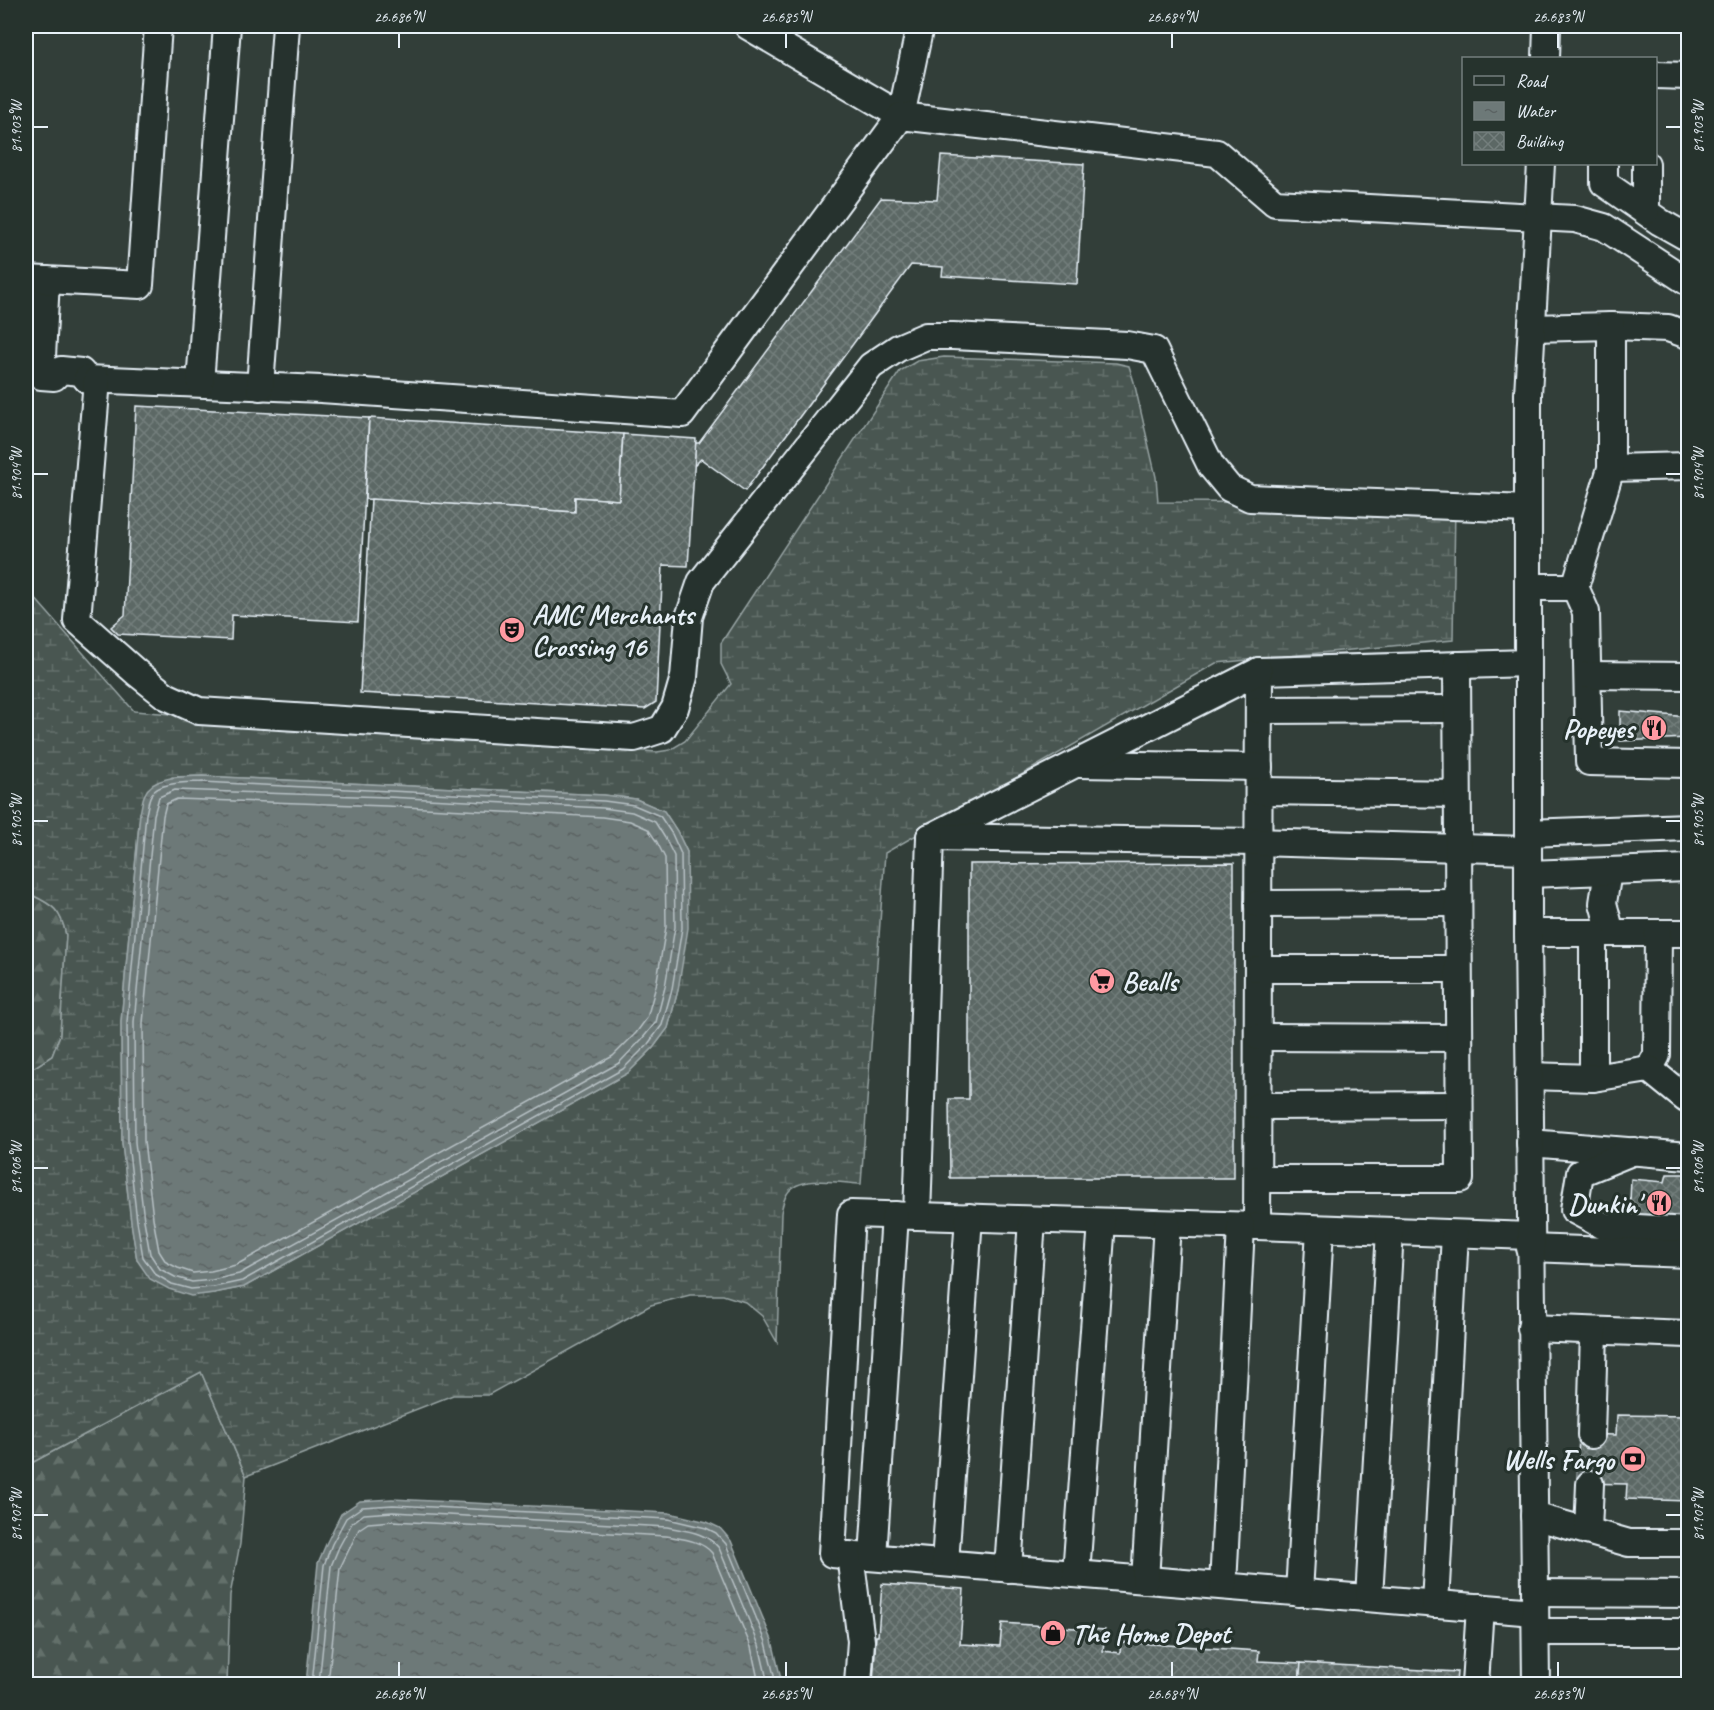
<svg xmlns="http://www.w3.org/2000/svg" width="1714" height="1710" font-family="Caveat,sans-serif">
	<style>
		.forest { fill: url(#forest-firs); stroke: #98a4a4; stroke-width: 1.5 }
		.wetland { fill: url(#wetland-marsh); stroke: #98a4a4; stroke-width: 1.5; fill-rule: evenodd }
		.water { fill: url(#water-ripples); stroke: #9ea9ab; stroke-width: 1.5 }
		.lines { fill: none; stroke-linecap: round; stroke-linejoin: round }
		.shore { stroke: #b7c1c5; stroke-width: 1.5 }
		.building { fill: url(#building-cross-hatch); stroke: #e8f1f8; stroke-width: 1.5 }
		.minor-tunnel { stroke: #4d5956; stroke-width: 26; stroke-dasharray: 26 13; stroke-linecap: butt }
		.minor-casing { stroke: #e8f1f8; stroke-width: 30 }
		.minor { stroke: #26332d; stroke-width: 26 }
		.ticks { fill: none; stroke: #e8f1f8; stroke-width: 2 }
		.labels { text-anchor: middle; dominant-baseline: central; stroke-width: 6; stroke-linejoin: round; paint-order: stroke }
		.poi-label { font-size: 28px; font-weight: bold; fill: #e8f1f8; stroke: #26332d; text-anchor: start }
		.neatline { fill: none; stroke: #e8f1f8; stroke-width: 2 }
		.ticks-label { font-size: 15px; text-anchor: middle; fill: #e8f1f8 }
	</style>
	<defs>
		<pattern id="forest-firs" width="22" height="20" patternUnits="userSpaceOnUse" patternTransform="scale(1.5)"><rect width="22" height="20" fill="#495651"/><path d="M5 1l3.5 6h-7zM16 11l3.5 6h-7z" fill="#636f6b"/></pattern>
		<pattern id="wetland-marsh" width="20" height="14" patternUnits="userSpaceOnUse" patternTransform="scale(1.5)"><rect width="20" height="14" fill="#495651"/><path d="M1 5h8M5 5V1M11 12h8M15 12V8" fill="none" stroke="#636f6b"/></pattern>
		<pattern id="water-ripples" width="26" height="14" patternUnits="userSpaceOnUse" patternTransform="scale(1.5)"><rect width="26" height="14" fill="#6d7978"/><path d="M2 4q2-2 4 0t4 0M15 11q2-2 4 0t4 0" fill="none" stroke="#5b6363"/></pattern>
		<pattern id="building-cross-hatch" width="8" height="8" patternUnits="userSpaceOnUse" patternTransform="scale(1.5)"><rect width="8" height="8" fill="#5c6865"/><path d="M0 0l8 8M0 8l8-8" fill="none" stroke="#737e7c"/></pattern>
	</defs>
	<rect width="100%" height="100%" fill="#323e39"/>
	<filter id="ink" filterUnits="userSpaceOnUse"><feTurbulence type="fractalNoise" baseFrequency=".0167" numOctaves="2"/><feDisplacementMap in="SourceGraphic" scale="12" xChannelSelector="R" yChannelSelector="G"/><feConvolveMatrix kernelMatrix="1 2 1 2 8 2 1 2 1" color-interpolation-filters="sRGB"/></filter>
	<g filter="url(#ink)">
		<g class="forest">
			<path d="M32 895C53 905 61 910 66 935L60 1035 52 1056 35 1067 26 1066V899Z"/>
			<path d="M201 1372 246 1476 240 1544 230 1595 227 1684H26V1466Z"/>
		</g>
		<path class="wetland" d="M944 357 1116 363 1129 366 1134 382 1156 477 1158 502 1455 503 1453 640 1216 663 885 853 861 1184C841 1183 798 1174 787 1194 784 1199 782 1207 781 1213L777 1342 762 1316 745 1302 723 1295H690L651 1305 488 1395H453L246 1476 201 1372 26 1466V1066L35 1067 52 1056 60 1035 66 935C61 910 53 905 32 895L26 899V588L134 711 657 752 670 750 685 741 731 684 721 664V643L900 371 917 361ZM202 776 604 795 636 799 664 811 677 831 687 852 678 990 668 1028 653 1048 628 1073 244 1287 214 1293 191 1295 137 1260 131 1222 122 1143 121 1022 140 813 172 777Z"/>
		<g class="water">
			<path d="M202 776 604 795 636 799 664 811 677 831 687 852 688 928 678 990 668 1028 653 1048 628 1073 244 1287 214 1293 191 1296 169 1289 150 1279 137 1260 131 1222 122 1143 121 1022 140 813C142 807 142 799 145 794 153 775 185 777 202 776Z"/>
			<path d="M392 1499 669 1513 707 1522 720 1528 731 1541 772 1640 782 1684H306L318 1563 327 1542 341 1514 360 1501Z"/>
		</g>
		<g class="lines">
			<g class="shore">
				<path d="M202 782 604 801 634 805 660 816 672 834 681 854 682 928 672 989 662 1025 648 1044 623 1069 242 1281 214 1287 191 1289 172 1284 155 1274 143 1257 137 1221 128 1143 127 1022 146 814C148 808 148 800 151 795 159 781 188 783 202 782Z"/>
				<path d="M175 790 387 797 603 808 632 812 655 822 665 838 674 856 675 927 665 987 656 1022 642 1039 619 1063 239 1274 212 1280 192 1282 175 1277 160 1269 150 1254 144 1220 135 1142 134 1022 154 815 159 797Z"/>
				<path d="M177 799 386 806 602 817 630 821 648 829 657 842 665 858 666 927 656 986 647 1018 636 1033 613 1056 236 1265 211 1271 193 1273 178 1268 166 1262 159 1251 153 1218 144 1141 143 1023 163 816 166 804Z"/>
				<path d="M312 1684 324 1565 332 1544 346 1518 362 1507 393 1505 668 1519 706 1528 716 1533 726 1544 766 1642 776 1684"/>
				<path d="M319 1684 331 1566 339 1547 352 1523 364 1514 393 1512 667 1527C686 1531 706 1532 719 1548L759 1645 768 1684"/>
				<path d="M328 1684 340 1568 359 1529 368 1523 393 1521 666 1536C682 1539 701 1540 712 1553L751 1647 759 1684"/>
			</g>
		</g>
		<g class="building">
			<path d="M941 156 1084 164 1077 284 942 276 943 267 911 265 745 491 701 459 694 466 695 443H699L881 198 937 200Z"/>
			<path d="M136 406 369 418 358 622 232 615 231 640 118 634 111 627 125 615Z"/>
			<path d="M369 418 623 434 619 500 575 497V512L365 499Z"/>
			<path d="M623 434 696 439 688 566 663 565 656 702 645 709 360 693 371 499 575 512V497L619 500Z"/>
			<path d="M1620 711 1688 717V738L1620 741Z"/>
			<path d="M1234 863V1178H950L949 1099H969V864Z"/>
			<path d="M1667 1174H1685L1684 1182H1688V1230L1629 1224 1631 1179 1665 1182Z"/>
			<path d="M1617 1415 1688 1416V1501L1626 1499 1627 1484 1577 1483 1579 1434 1616 1435Z"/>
			<path d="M882 1584 964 1589 960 1644 1000 1646 1002 1623 1105 1630 1103 1651 1120 1653 1121 1642 1259 1651 1258 1661 1301 1663 1299 1684H873L876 1636H878Z"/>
			<path d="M1301 1663 1457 1672 1456 1684H1299Z"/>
		</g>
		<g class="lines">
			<path class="minor-tunnel" d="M1590 1484 1591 1435"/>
			<g class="minor-casing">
				<g id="minor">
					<path d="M748 26 901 116 920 26"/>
					<path d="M1546 58 1547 26"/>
					<path d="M1656 75 1688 76"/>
					<path d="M1604 164V183L1660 222 1683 235 1688 237"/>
					<path d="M1646 211V164"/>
					<path d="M26 279 46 280 41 376 54 377 61 370 81 372 87 379"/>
					<path d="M46 280 140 285 158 26"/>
					<path d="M1532 328 1611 326 1668 328 1688 335"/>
					<path d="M87 379 321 389 682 414 901 116 1217 153 1275 203 1575 219 1604 227 1688 282"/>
					<path d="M97 380 77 620 137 673 166 696 199 711 634 738 662 729 675 708 684 677 689 617 701 582 871 366 898 348 926 336H953L1127 345 1154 350 1211 466 1229 488 1250 498 1528 509"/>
					<path d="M200 383 227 26"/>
					<path d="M260 387 286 26"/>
					<path d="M1611 468 1688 466"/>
					<path d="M1528 587H1575L1586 612 1589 762 1688 764"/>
					<path d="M1575 587 1611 468V326"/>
					<path d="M1528 663 1259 671 1257 1226 851 1214 832 1554 1535 1612"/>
					<path d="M1588 675 1688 676"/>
					<path d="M1259 710 1457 709"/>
					<path d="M1079 764 1259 767"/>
					<path d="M1259 791 1457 794"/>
					<path d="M1528 833 1688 827"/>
					<path d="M933 836 1259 671"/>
					<path d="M930 837 1258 842 1528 850"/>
					<path d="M1608 871 1603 903 1611 933"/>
					<path d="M1528 874 1688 868"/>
					<path d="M1258 904 1457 903"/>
					<path d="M1528 933H1688"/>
					<path d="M1593 933V1078"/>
					<path d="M1259 969H1458"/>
					<path d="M1259 1037 1458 1038"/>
					<path d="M1649 1069 1657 1055 1658 933"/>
					<path d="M1529 1076 1593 1078 1649 1069 1686 1099H1688"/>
					<path d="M1258 1106 1459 1105"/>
					<path d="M1530 1143 1688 1156"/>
					<path d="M1634 1151 1580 1173 1574 1210 1604 1226 1688 1231"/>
					<path d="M1258 1179H1460L1457 665"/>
					<path d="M917 1216 930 837"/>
					<path d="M1257 1226 1530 1236"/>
					<path d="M1530 1248 1688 1254"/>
					<path d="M1531 1328 1688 1334"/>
					<path d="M1591 1435 1594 1331"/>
					<path d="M1534 1516 1629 1543H1688"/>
					<path d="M1588 1531 1590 1484"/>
					<path d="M850 1555 861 1641 858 1684"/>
					<path d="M873 1557 895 1215"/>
					<path d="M945 1563 969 1217"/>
					<path d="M1008 1569 1032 1220"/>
					<path d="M1076 1574 1102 1222"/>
					<path d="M1145 1580 1167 1224"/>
					<path d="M1223 1586 1241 1226"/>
					<path d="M1299 1593 1320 1229"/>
					<path d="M1535 1593 1688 1594"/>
					<path d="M1369 1598 1390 1231"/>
					<path d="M1435 1604 1455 1234"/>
					<path d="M1536 1632H1688"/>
					<path d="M1475 1684 1480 1607"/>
					<path d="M1536 1684 1528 933V394L1541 164"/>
				</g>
			</g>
			<use href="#minor" class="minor"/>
		</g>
	</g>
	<path class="ticks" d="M399 33V48M786 33V48M1172 33V48M1558 33V48M33 127H48M1666 127H1681M33 474H48M1666 474H1681M33 821H48M1666 821H1681M33 1168H48M1666 1168H1681M33 1515H48M1666 1515H1681M399 1662V1677M786 1662V1677M1172 1662V1677M1558 1662V1677"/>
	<defs>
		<g id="theatre-disc" transform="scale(1.35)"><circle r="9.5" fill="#ff9aa2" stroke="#26332d"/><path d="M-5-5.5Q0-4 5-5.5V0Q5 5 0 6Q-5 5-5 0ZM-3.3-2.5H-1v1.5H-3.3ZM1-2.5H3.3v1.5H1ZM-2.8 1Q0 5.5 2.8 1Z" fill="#111"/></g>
		<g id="restaurant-disc" transform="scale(1.35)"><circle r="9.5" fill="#ff9aa2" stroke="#26332d"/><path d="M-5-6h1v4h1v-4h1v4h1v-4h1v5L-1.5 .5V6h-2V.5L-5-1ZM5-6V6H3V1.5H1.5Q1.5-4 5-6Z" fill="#111"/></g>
		<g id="supermarket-disc" transform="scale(1.35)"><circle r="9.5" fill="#ff9aa2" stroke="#26332d"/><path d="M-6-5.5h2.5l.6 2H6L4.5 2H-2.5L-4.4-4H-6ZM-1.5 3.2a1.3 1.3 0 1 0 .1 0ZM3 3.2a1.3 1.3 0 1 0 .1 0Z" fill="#111"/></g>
		<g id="bank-disc" transform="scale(1.35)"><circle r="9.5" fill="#ff9aa2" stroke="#26332d"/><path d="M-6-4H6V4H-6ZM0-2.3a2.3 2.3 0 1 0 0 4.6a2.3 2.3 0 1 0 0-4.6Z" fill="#111"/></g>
		<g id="shop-disc" transform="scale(1.35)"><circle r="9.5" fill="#ff9aa2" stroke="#26332d"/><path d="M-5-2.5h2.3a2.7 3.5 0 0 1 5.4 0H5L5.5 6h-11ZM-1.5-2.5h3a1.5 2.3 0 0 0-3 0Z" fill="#111"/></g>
	</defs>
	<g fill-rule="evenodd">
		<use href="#theatre-disc" x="512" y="630"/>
		<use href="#restaurant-disc" x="1654" y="728"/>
		<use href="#supermarket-disc" x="1102" y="981"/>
		<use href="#restaurant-disc" x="1659" y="1203"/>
		<use href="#bank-disc" x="1633" y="1459"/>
		<use href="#shop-disc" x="1053" y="1633"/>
	</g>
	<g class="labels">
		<g class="poi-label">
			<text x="532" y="614">AMC Merchants<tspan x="532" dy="32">Crossing 16</tspan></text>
			<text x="1634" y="728" text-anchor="end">Popeyes</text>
			<text x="1122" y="981">Bealls</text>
			<text x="1640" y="1203" text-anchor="end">Dunkin'</text>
			<text x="1614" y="1459" text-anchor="end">Wells Fargo</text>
			<text x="1072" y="1633">The Home Depot</text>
		</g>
	</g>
	<rect width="1714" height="1710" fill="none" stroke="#26332d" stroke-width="66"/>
	<rect x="1462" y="57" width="195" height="108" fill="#26332d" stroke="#747f7e" stroke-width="1.5"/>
	<rect x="1474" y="76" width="30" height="9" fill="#26332d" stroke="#747f7e" stroke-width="1.5"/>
	<text x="1516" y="87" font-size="18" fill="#e8f1f8">Road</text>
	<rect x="1474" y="102" width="30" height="18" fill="url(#water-ripples)" stroke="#747f7e" stroke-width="1.5"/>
	<text x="1516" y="117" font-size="18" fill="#e8f1f8">Water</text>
	<rect x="1474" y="132" width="30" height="18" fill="url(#building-cross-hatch)" stroke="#747f7e" stroke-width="1.5"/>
	<text x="1516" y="147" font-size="18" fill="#e8f1f8">Building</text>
	<rect x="33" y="33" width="1648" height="1644" class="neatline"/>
	<g class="ticks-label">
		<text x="399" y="22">26.686°N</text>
		<text x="786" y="22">26.685°N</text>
		<text x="1172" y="22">26.684°N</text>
		<text x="1558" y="22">26.683°N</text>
		<text transform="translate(1698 127) rotate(-90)" y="5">81.903°W</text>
		<text transform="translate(16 127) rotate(-90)" y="5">81.903°W</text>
		<text transform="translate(1698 474) rotate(-90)" y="5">81.904°W</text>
		<text transform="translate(16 474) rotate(-90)" y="5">81.904°W</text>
		<text transform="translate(1698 821) rotate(-90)" y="5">81.905°W</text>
		<text transform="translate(16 821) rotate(-90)" y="5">81.905°W</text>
		<text transform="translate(1698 1168) rotate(-90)" y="5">81.906°W</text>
		<text transform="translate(16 1168) rotate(-90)" y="5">81.906°W</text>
		<text transform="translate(1698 1515) rotate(-90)" y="5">81.907°W</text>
		<text transform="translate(16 1515) rotate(-90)" y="5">81.907°W</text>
		<text x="399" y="1699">26.686°N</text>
		<text x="786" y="1699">26.685°N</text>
		<text x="1172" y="1699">26.684°N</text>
		<text x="1558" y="1699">26.683°N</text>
	</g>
</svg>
